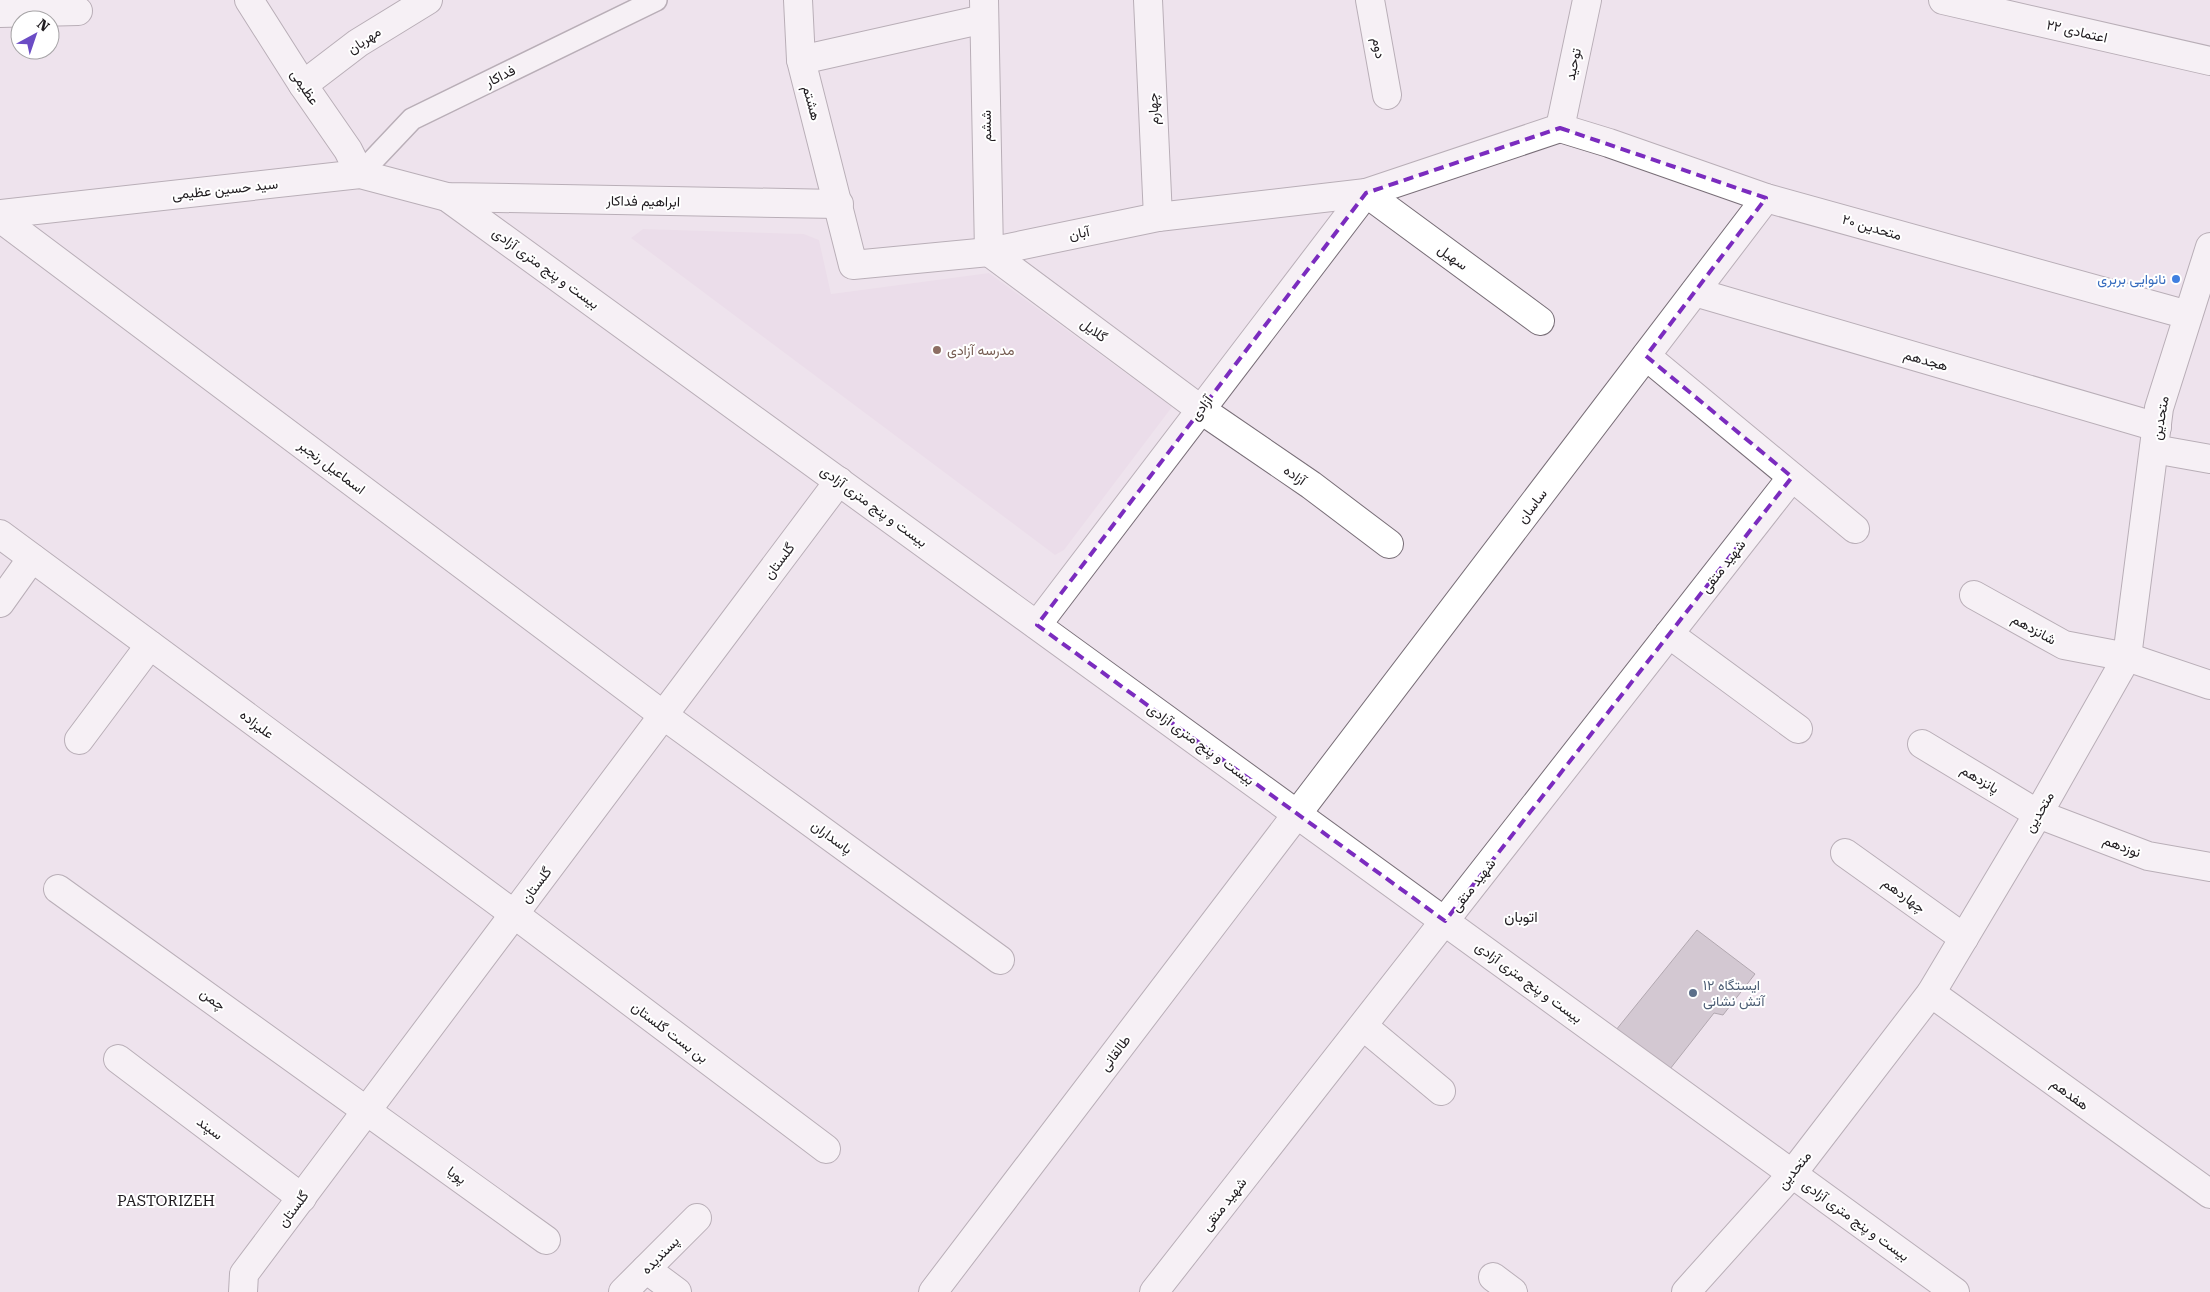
<svg xmlns="http://www.w3.org/2000/svg" width="2210" height="1292" font-family="'Roboto Serif',Vazirmatn,serif">
	<style>
		.built { fill: #e7d6e6 }
		.building { fill: #b2a7b1; stroke: #675e66 }
		.lines { fill: none; stroke-linecap: round; stroke-linejoin: round }
		.lane-casing { stroke: #786e77; stroke-width: 24 }
		.street-casing { stroke: #786e77; stroke-width: 30 }
		.lane { stroke: #fff; stroke-width: 21 }
		.street { stroke: #fff; stroke-width: 28 }
		.marked { fill: none; stroke: #7b2cbf; stroke-width: 4; stroke-dasharray: 10 6; stroke-linejoin: round }
		.shop-dot { fill: #3f7fe0; stroke: #fff; stroke-width: 2 }
		.education-dot { fill: #8d6e63; stroke: #fff; stroke-width: 2 }
		.service-dot { fill: #5c6f8a; stroke: #fff; stroke-width: 2 }
		.labels { text-anchor: middle; dominant-baseline: central; stroke-width: 4; stroke-linejoin: round; paint-order: stroke }
		.street-label { font-size: 14px; fill: #201c20; stroke: #fff }
		.shop-label { font-size: 14px; fill: #366cbe; stroke: #fff; text-anchor: end }
		.education-label { font-size: 14px; fill: #785e54; stroke: #fff; text-anchor: start }
		.service-label { font-size: 14px; fill: #4e5e75; stroke: #fff; text-anchor: start }
		.neighbourhood-label { font-size: 15px; fill: #201c20; stroke: #fff }
	</style>
	<rect width="100%" height="100%" fill="#eee3ed"/>
	<path class="built" d="M643 229 804 234 819 240 831 294 989 273 1172 407 1064 550 1055 555 631 238Z"/>
	<path class="building" d="M1697 930 1755 974 1723 1015 1714 1013 1670 1069 1616 1030Z"/>
	<g class="lines">
		<g class="lane-casing">
			<path id="lane" d="M360 174 412 119 656 0"/>
		</g>
		<g class="street-casing">
			<g id="street">
				<path d="M249 0 303 85 348 150 360 174"/>
				<path d="M798 0 801 60 853 265 989 252 1158 217 1366 193 1560 128"/>
				<path d="M984 0 989 252 1200 409 1311 485 1389 544"/>
				<path d="M1148 0 1158 217"/>
				<path d="M1370 0 1387 95"/>
				<path d="M1943 0 2210 61"/>
				<path d="M0 13 78 11"/>
				<path d="M801 60 984 19"/>
				<path d="M303 85 358 43 428 0"/>
				<path d="M1560 128 1609 143 1766 198 2188 315"/>
				<path d="M1560 128 1587 0"/>
				<path d="M1366 193 1540 321"/>
				<path d="M447 197 1955 1292"/>
				<path d="M0 214 360 174 447 197 839 204"/>
				<path d="M0 218 663 715 1000 960"/>
				<path d="M1695 292 2157 427"/>
				<path d="M1646 356 1855 529"/>
				<path d="M2154 449 2210 459"/>
				<path d="M0 534 514 914 826 1149"/>
				<path d="M1974 595 2064 645 2127 657 2210 685"/>
				<path d="M0 603 32 558"/>
				<path d="M1037 625 1366 193"/>
				<path d="M1669 634 1798 729"/>
				<path d="M79 740 150 645"/>
				<path d="M1922 744 2038 814 2148 856 2210 867"/>
				<path d="M1845 853 1964 938"/>
				<path d="M58 889 546 1240"/>
				<path d="M1931 993 2210 1194"/>
				<path d="M1363 1026 1441 1091"/>
				<path d="M118 1059 302 1198"/>
				<path d="M646 1269 677 1292"/>
				<path d="M1493 1277 1513 1292"/>
				<path d="M243 1292 244 1274 839 481"/>
				<path d="M623 1292 697 1218"/>
				<path d="M933 1292 1766 198"/>
				<path d="M1154 1292 1792 477"/>
				<path d="M1686 1292 1792 1174 1931 993 2038 814 2127 657 2159 408 2210 247"/>
			</g>
		</g>
		<use href="#lane" class="lane"/>
		<use href="#street" class="street"/>
	</g>
	<path d="M0 0H2210V1292H0ZM1560 128 1766 198 1646 356 1792 477 1445 921 1037 625 1366 193Z" fill="#eee3ed" fill-opacity=".55" fill-rule="evenodd"/>
	<path class="marked" d="M1560 128 1766 198 1646 356 1792 477 1445 921 1037 625 1366 193Z"/>
	<circle class="shop-dot" cx="2176" cy="279" r="5"/>
	<circle class="education-dot" cx="937" cy="350" r="5"/>
	<circle class="service-dot" cx="1693" cy="993" r="5"/>
	<g class="labels">
		<g class="street-label">
			<text transform="translate(2077 31) rotate(13)">اعتمادی ۲۲</text>
			<text transform="translate(364 40) rotate(-34)">مهربان</text>
			<text transform="translate(1379 48) rotate(80)">دوم</text>
			<text transform="translate(1573 64) rotate(-78)">توحید</text>
			<text transform="translate(500 76) rotate(-26)">فداکار</text>
			<text transform="translate(305 87) rotate(56)">عظیمی</text>
			<text transform="translate(812 103) rotate(75)">هشتم</text>
			<text transform="translate(1153 109) rotate(-93)">چهارم</text>
			<text transform="translate(986 126) rotate(-91)">ششم</text>
			<text transform="translate(225 189) rotate(-6)">سید حسین عظیمی</text>
			<text transform="translate(643 201) rotate(1)">ابراهیم فداکار</text>
			<text transform="translate(1872 227) rotate(16)">متحدین ۲۰</text>
			<text transform="translate(1079 233) rotate(-12)">آبان</text>
			<text transform="translate(1453 257) rotate(36)">سهیل</text>
			<text transform="translate(546 268) rotate(36)">بیست و پنج متری آزادی</text>
			<text transform="translate(1094 330) rotate(37)">گلایل</text>
			<text transform="translate(1926 360) rotate(16)">هجدهم</text>
			<text transform="translate(1201 408) rotate(-53)">آزادی</text>
			<text transform="translate(2160 418) rotate(-80)">متحدین</text>
			<text transform="translate(332 467) rotate(37)">اسماعیل رنجبر</text>
			<text transform="translate(1295 475) rotate(35)">آزاده</text>
			<text transform="translate(874 506) rotate(36)">بیست و پنج متری آزادی</text>
			<text transform="translate(1532 506) rotate(-53)">ساسان</text>
			<text transform="translate(779 561) rotate(-53)">گلستان</text>
			<text transform="translate(1723 566) rotate(-52)">شهید متقی</text>
			<text transform="translate(2034 629) rotate(29)">شانزدهم</text>
			<text transform="translate(257 724) rotate(37)">علیزاده</text>
			<text transform="translate(1201 744) rotate(36)">بیست و پنج متری آزادی</text>
			<text transform="translate(1980 779) rotate(31)">پانزدهم</text>
			<text transform="translate(2039 812) rotate(-60)">متحدین</text>
			<text transform="translate(832 837) rotate(36)">پاسداران</text>
			<text transform="translate(2122 846) rotate(21)">نوزدهم</text>
			<text transform="translate(536 885) rotate(-53)">گلستان</text>
			<text transform="translate(1473 885) rotate(-52)">شهید متقی</text>
			<text transform="translate(1904 895) rotate(36)">چهاردهم</text>
			<text transform="translate(1529 982) rotate(36)">بیست و پنج متری آزادی</text>
			<text transform="translate(213 999) rotate(36)">چمن</text>
			<text transform="translate(670 1032) rotate(37)">بن بست گلستان</text>
			<text transform="translate(1115 1053) rotate(-53)">طالقانی</text>
			<text transform="translate(2070 1094) rotate(36)">هفدهم</text>
			<text transform="translate(210 1128) rotate(37)">سپند</text>
			<text transform="translate(1794 1170) rotate(-51)">متحدین</text>
			<text transform="translate(457 1175) rotate(36)">پویا</text>
			<text transform="translate(1224 1204) rotate(-52)">شهید متقی</text>
			<text transform="translate(293 1209) rotate(-53)">گلستان</text>
			<text transform="translate(1856 1220) rotate(36)">بیست و پنج متری آزادی</text>
			<text transform="translate(660 1255) rotate(-45)">پسندیده</text>
		</g>
		<g class="shop-label">
			<text x="2166" y="279">نانوایی بربری</text>
		</g>
		<g class="education-label">
			<text x="947" y="350">مدرسه آزادی</text>
		</g>
		<g class="service-label">
			<text x="1703" y="985">ایستگاه ۱۲<tspan x="1703" dy="16">آتش نشانی</tspan></text>
		</g>
		<g class="neighbourhood-label">
			<text x="1521" y="917">اتوبان</text>
			<text x="166" y="1201">PASTORIZEH</text>
		</g>
	</g>
	<g transform="translate(35 35) rotate(40)"><circle r="24" fill="#ffffff" stroke="#a6a4a6"/>
	<path d="M0-4L9 19L0 12L-9 19Z" fill="#6b4cc5"/>
	<text y="-8" font-size="14" font-weight="bold" text-anchor="middle" fill="#201c20">N</text>
	</g>
</svg>
